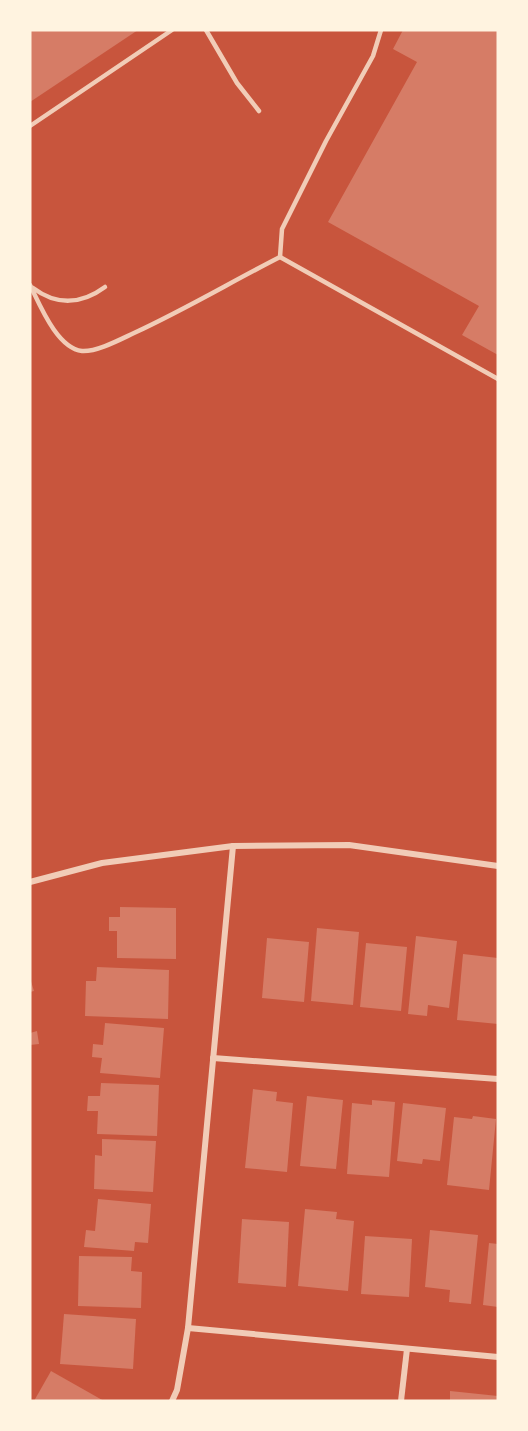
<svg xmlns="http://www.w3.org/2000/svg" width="528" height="1431" font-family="'Varela Round',sans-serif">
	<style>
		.building { fill: #d67c66 }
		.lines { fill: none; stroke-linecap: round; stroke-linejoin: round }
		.service { stroke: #f1ccb7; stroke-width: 4.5 }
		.minor { stroke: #f1ccb7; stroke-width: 6 }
	</style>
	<rect width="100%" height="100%" fill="#c8553d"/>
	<g class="building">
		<path d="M30 30H138L30 102Z"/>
		<path d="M403 30H498V355L462 335 479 306 328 222 417 62 393 49Z"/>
		<path d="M120 907 176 908V959L117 958V931H109V917H120Z"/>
		<path d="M317 928 359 932 353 1005 311 1001Z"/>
		<path d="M416 936 457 941 449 1008 428 1005 427 1016 408 1014Z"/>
		<path d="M267 938 309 942 304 1002 262 998Z"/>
		<path d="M366 943 407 947 401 1011 360 1007Z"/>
		<path d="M463 954 498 958V1024L457 1020Z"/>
		<path d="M97 967 169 970 168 1019 85 1016 86 981H96Z"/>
		<path d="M30 978 34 991 30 992Z"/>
		<path d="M105 1023 164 1028 160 1078 100 1073 102 1058 92 1057 93 1044 103 1045Z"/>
		<path d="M37 1031 39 1044 30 1045V1033Z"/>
		<path d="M101 1083 159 1085 157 1136 97 1134 98 1111H87L88 1096H100Z"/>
		<path d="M253 1089 277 1092 276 1101 293 1103 287 1172 245 1168Z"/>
		<path d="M307 1096 343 1100 336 1169 300 1166Z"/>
		<path d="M372 1100 395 1102 389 1177 347 1174 352 1103 372 1105Z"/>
		<path d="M403 1103 446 1108 440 1161 423 1159 422 1164 397 1161Z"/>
		<path d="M473 1116 496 1119 489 1190 447 1185 454 1117 472 1119Z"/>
		<path d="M102 1139 156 1141 153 1192 94 1189 95 1155 102 1156Z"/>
		<path d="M98 1199 151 1204 148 1243 135 1242 134 1251 84 1247 86 1230 95 1231Z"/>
		<path d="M305 1209 337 1212 336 1219 354 1221 348 1291 298 1286Z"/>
		<path d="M242 1219 289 1222 286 1287 238 1283Z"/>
		<path d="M430 1230 478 1235 471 1304 449 1302 450 1290 425 1287Z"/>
		<path d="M365 1236 412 1239 409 1297 361 1294Z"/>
		<path d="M489 1243 498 1244V1307L483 1305Z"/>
		<path d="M79 1256 132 1257 131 1271 142 1272 141 1308 78 1306Z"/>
		<path d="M64 1314 136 1319 133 1369 60 1364Z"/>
		<path d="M51 1371 104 1401H34Z"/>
		<path d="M450 1391 498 1396V1401H450Z"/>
	</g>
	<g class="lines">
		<g class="service">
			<path d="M206 30 237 83 259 111"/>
			<path d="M30 126 172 30"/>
			<path d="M280 257 282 229 326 141 373 56 381 30"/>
			<path d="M30 285C40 305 57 348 82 351 97 352 121 339 134 333 184 310 231 282 280 257L498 379"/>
			<path d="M33 288C57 306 82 304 105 287"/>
		</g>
		<g class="minor">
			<path d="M30 882 102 863 233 846 349 845 498 866"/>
			<path d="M213 1058 498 1079"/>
			<path d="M188 1328 498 1357"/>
			<path d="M172 1401 177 1390 188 1328 233 846"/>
			<path d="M401 1401 407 1349"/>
		</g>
	</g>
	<rect width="528" height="1431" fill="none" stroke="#fff3e0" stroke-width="63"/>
</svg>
